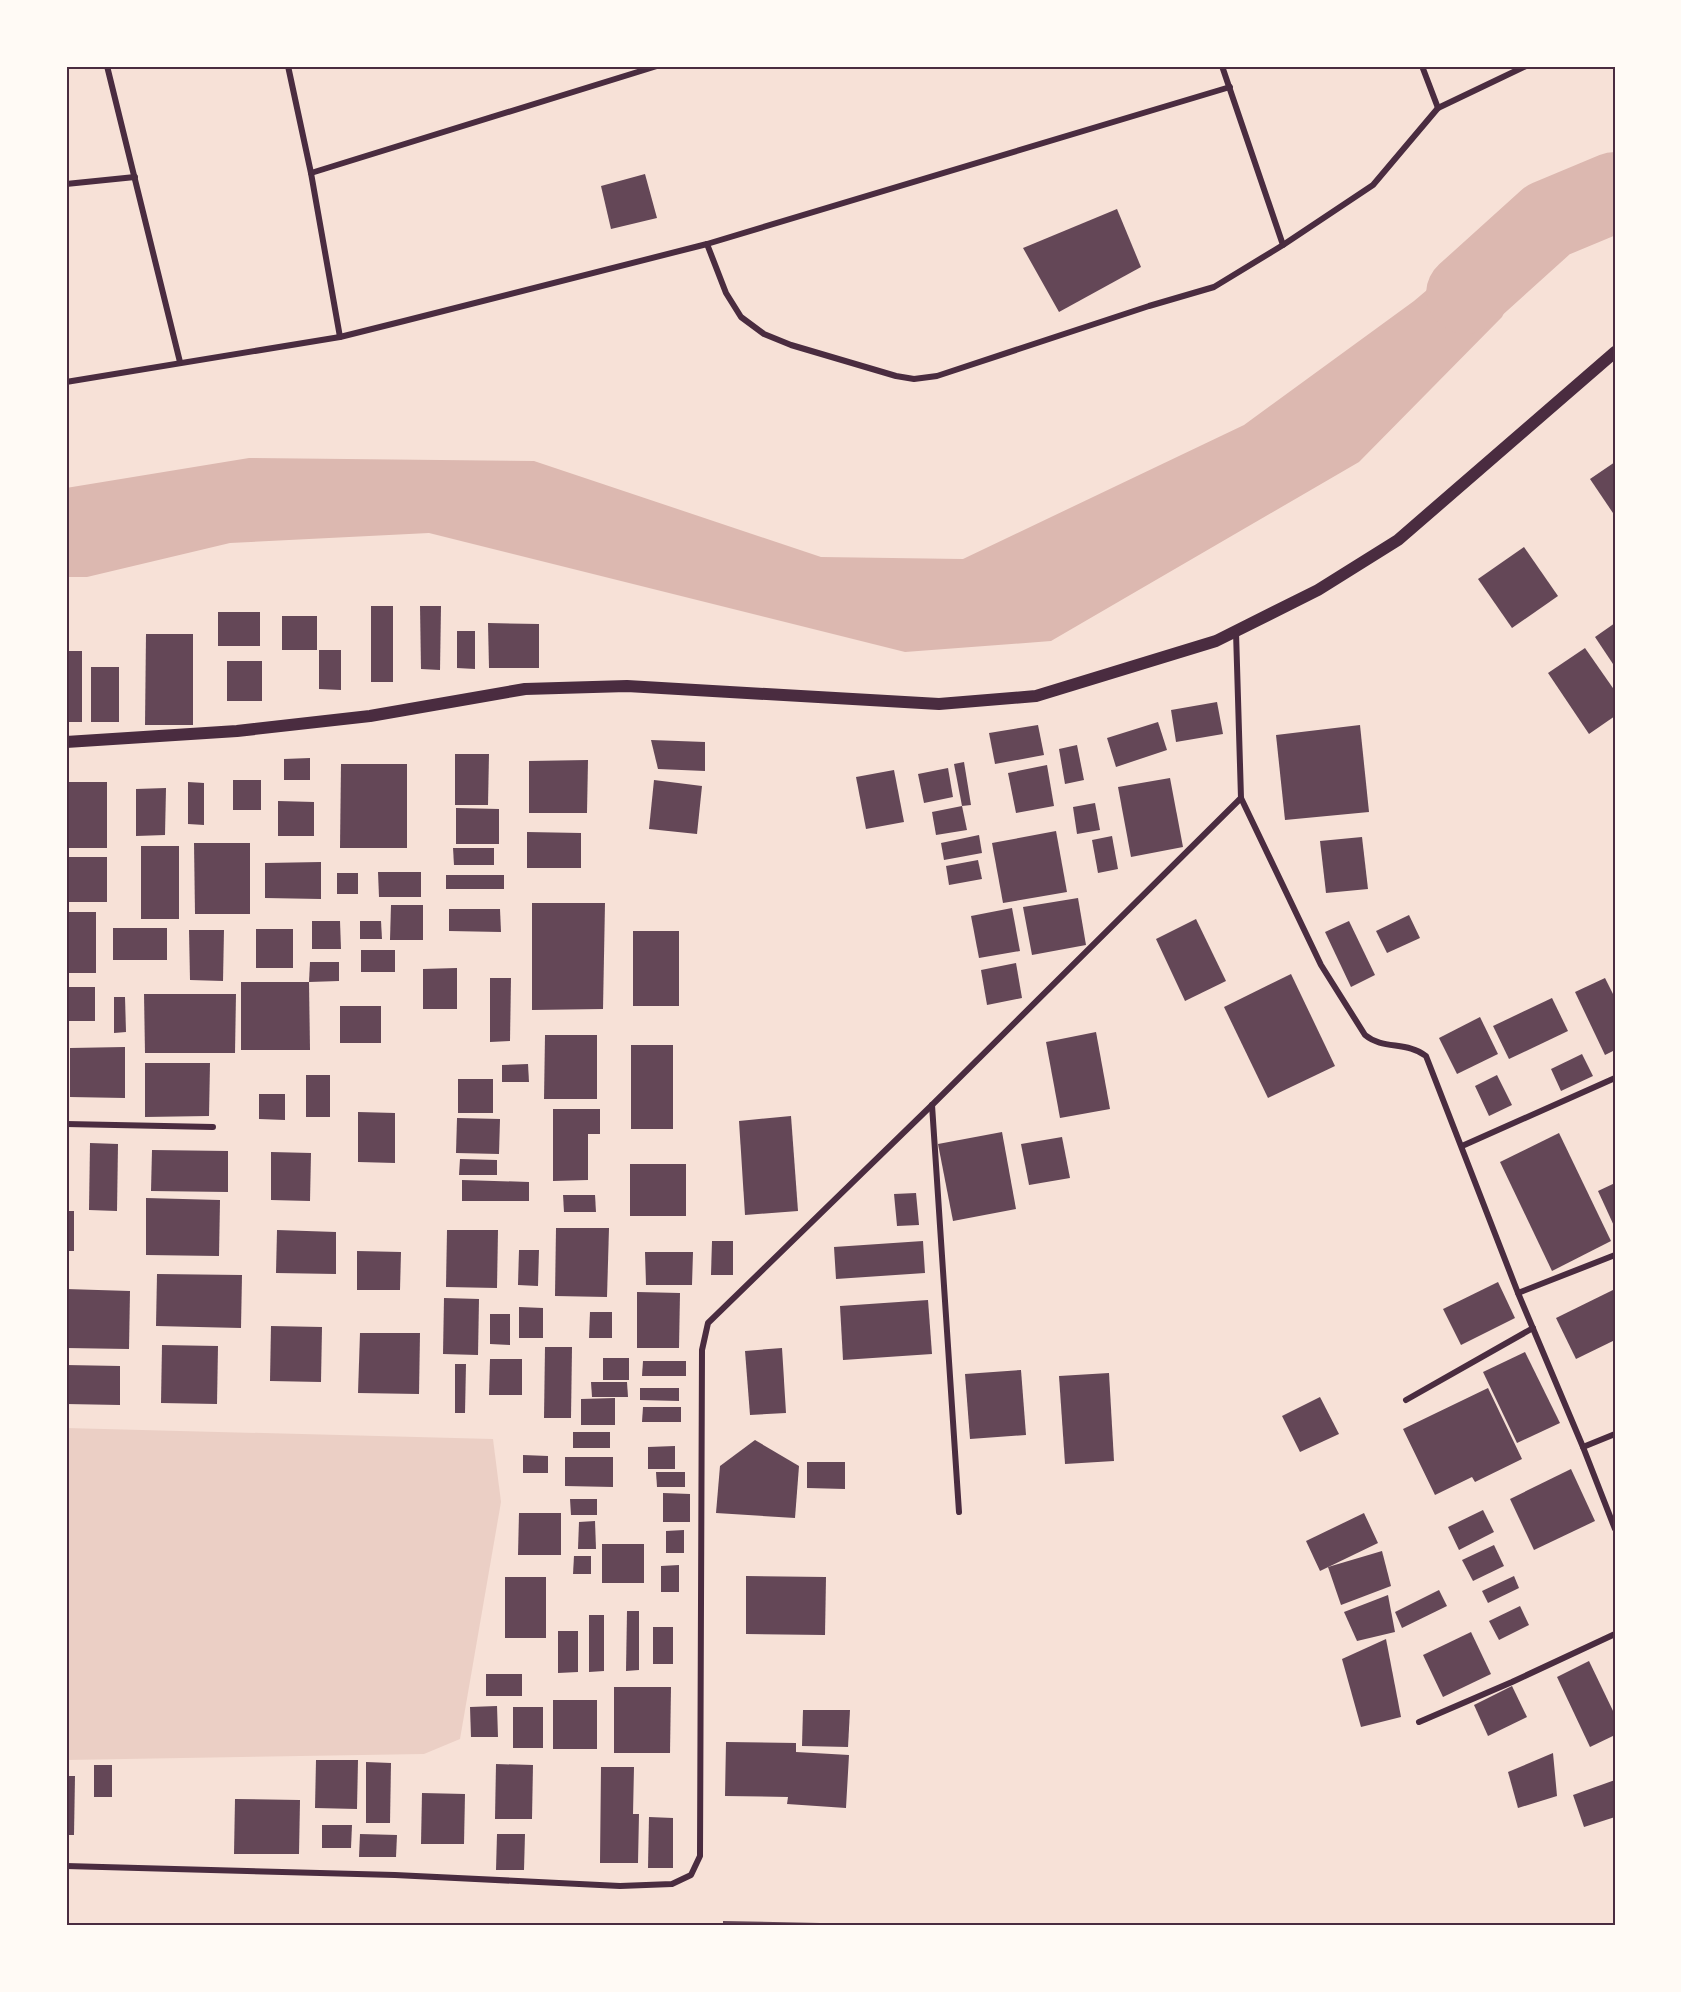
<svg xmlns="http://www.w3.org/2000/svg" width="1681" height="1992" font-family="Karla,sans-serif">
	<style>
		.green { fill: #ebcfc5 }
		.water { fill: #dcb8b0 }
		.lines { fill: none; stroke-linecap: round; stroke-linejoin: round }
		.river { stroke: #dcb8b0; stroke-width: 80 }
		.building { fill: #644757 }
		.minor { stroke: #4a2c40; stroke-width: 6 }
		.secondary { stroke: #4a2c40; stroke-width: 12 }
		.neatline { fill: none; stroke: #4a2c40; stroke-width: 2 }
	</style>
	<rect width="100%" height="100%" fill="#f7e1d7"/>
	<path class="green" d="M66 1428 493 1439 501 1502 460 1739 424 1754 66 1760Z"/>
	<path class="water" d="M1548 220 1502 317 1359 462 1051 641 905 652 429 533 230 543 87 577H66V488L249 458 534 461 821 557 963 559 1244 425 1414 301 1472 252Z"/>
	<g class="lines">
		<path class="river" d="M1466 294 1548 220 1615 192"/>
	</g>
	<g class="building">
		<path d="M645 174 657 218 611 229 601 186Z"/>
		<path d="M1117 209 1141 267 1059 312 1023 248Z"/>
		<path d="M1615 462V516L1590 479Z"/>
		<path d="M1524 547 1558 596 1512 628 1478 579Z"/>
		<rect x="371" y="606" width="22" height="76"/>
		<path d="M420 606H441L440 670 421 669Z"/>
		<rect x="218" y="612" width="42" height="34"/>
		<rect x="282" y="616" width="35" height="34"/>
		<path d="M488 623 539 624V668H489Z"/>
		<path d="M1615 623V667L1595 637Z"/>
		<path d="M457 631H475V669L457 668Z"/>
		<path d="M146 634H193V725H145Z"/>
		<path d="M1585 648 1615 691V716L1589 734 1548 673Z"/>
		<path d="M319 650H341V690L319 689Z"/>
		<rect x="66" y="651" width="16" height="71"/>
		<rect x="227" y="661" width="35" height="40"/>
		<rect x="91" y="667" width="28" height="55"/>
		<path d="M1217 702 1223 734 1176 742 1171 710Z"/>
		<path d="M1158 722 1167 750 1116 767 1107 738Z"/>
		<path d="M1038 725 1044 755 995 764 989 733Z"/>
		<path d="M1360 725 1369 812 1285 820 1276 735Z"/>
		<path d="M651 740 705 742V771L658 769Z"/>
		<path d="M1077 745 1084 780 1065 784 1059 749Z"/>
		<path d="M455 754H489L488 805H455Z"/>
		<path d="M310 758V780H284V759Z"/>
		<path d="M588 760 587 813H529V761Z"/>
		<path d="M964 762 971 805 962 806 954 764Z"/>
		<path d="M341 764H407V848H340Z"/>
		<path d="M1047 765 1054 806 1016 813 1008 773Z"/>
		<path d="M948 768 953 797 924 803 918 774Z"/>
		<path d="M894 770 904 822 866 829 856 777Z"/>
		<path d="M1170 778 1183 847 1131 857 1118 787Z"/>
		<rect x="233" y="780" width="28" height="30"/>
		<path d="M654 780 702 786 697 834 649 829Z"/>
		<rect x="66" y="782" width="41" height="66"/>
		<path d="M188 782 204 783V825L188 824Z"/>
		<path d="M166 788 165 835 136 836V789Z"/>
		<path d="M278 801 314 802V836H278Z"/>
		<path d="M1095 803 1100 830 1077 834 1073 807Z"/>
		<path d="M962 806 967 830 936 835 932 812Z"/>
		<path d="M456 808 499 809V844H456Z"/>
		<path d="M1056 831 1067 892 1003 903 992 843Z"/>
		<path d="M527 832 581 833V868H527Z"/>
		<path d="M979 835 982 853 944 860 941 843Z"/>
		<path d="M1112 836 1118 869 1098 873 1092 840Z"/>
		<path d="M1362 837 1368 889 1326 893 1320 841Z"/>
		<path d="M194 843H250V914H195Z"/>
		<rect x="141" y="846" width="38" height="73"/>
		<path d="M453 848H494V865H454Z"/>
		<rect x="66" y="857" width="41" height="45"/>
		<path d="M978 860 982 879 949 885 946 866Z"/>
		<path d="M321 862V899L265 898V863Z"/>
		<path d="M378 872H421V897H379Z"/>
		<rect x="337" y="873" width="21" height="21"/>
		<rect x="446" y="875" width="58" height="14"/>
		<path d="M1078 898 1086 945 1032 955 1023 907Z"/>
		<path d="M532 903H605L603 1009 532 1010Z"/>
		<path d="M391 905H423V940H390Z"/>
		<path d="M1012 908 1020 951 979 958 971 916Z"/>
		<path d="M449 909H500L501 932 449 931Z"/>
		<rect x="66" y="912" width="30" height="61"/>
		<path d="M1409 915 1420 938 1387 953 1376 931Z"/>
		<path d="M1196 919 1226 981 1185 1001 1156 939Z"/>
		<path d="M312 921H340L341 949H312Z"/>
		<path d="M360 921H381L382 939H360Z"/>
		<path d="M1349 921 1375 975 1351 987 1325 932Z"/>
		<rect x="113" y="928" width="54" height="32"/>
		<rect x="256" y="929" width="37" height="39"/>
		<path d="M189 930H224L223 981 190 980Z"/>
		<rect x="633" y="931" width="46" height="75"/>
		<rect x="361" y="950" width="34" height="22"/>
		<path d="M310 962H339V981L309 982Z"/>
		<path d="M1016 963 1022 998 987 1005 981 970Z"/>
		<path d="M457 968V1009H423V969Z"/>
		<path d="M1291 974 1335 1066 1268 1098 1224 1007Z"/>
		<path d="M490 978H511L510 1041 490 1042Z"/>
		<path d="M1605 978 1615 998V1050L1605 1055 1575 992Z"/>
		<path d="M241 982H309L310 1050H241Z"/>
		<rect x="66" y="987" width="29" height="34"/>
		<path d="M144 994H236L235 1053H145Z"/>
		<path d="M114 997H125L126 1032 114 1033Z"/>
		<path d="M1552 998 1568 1031 1509 1059 1493 1026Z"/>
		<rect x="340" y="1006" width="41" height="37"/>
		<path d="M1480 1017 1498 1054 1457 1074 1439 1038Z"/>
		<path d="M1096 1032 1110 1109 1060 1118 1046 1042Z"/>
		<path d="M545 1035H597V1099H544Z"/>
		<rect x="631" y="1045" width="42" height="84"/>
		<path d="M125 1047V1098L70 1097V1048Z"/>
		<path d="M1582 1054 1593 1076 1561 1091 1551 1069Z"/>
		<path d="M145 1063H210L209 1116 145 1117Z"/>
		<path d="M528 1064 529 1082H502V1065Z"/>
		<rect x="306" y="1075" width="24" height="42"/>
		<path d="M1497 1075 1512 1105 1489 1116 1475 1086Z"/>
		<rect x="458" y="1079" width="35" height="34"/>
		<path d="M259 1094H285V1120L259 1119Z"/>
		<path d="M553 1109H600V1134H588V1180L553 1181Z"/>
		<path d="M358 1112 395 1113V1163L358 1162Z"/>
		<path d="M791 1116 798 1211 745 1215 739 1121Z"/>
		<path d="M457 1118 500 1119 499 1154 456 1153Z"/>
		<path d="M1002 1132 1016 1209 953 1221 938 1144Z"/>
		<path d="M1559 1133 1611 1241 1552 1271 1500 1162Z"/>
		<path d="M1062 1137 1070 1178 1029 1185 1021 1144Z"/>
		<path d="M90 1143 118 1144 117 1211 89 1210Z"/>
		<path d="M152 1150 228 1151V1192L151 1191Z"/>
		<path d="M271 1152 311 1153 310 1201 271 1200Z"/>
		<path d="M460 1159 497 1160V1175H459Z"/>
		<rect x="630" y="1164" width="56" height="52"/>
		<path d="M462 1180 529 1182V1201H462Z"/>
		<path d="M1615 1183V1228L1598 1191Z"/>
		<path d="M916 1193 919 1225 897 1226 894 1194Z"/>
		<path d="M563 1195H595L596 1212H564Z"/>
		<path d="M146 1198 220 1200 219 1256 146 1255Z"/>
		<rect x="66" y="1211" width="8" height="40"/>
		<path d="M556 1228H609L607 1297 555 1296Z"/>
		<path d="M277 1230 336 1232V1274L276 1273Z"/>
		<path d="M447 1230H498L497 1288 446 1287Z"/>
		<path d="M712 1241H733V1275H711Z"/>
		<path d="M923 1241 925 1273 836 1279 834 1247Z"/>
		<path d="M519 1250H539L538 1286 518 1285Z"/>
		<path d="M357 1251 401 1252 400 1290H357Z"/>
		<path d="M645 1252H693L692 1285H646Z"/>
		<path d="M157 1274 242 1275 241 1328 156 1326Z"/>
		<path d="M1498 1282 1515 1318 1461 1345 1443 1309Z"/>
		<path d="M66 1289 130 1291 129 1349 66 1348Z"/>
		<path d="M1615 1289V1340L1576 1359 1556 1318Z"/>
		<path d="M637 1292 680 1293 679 1348H637Z"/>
		<path d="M444 1298 479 1299 478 1355 443 1354Z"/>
		<path d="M928 1300 932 1354 843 1360 840 1306Z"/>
		<path d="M519 1307 543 1308V1338H519Z"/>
		<path d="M590 1312H612V1338H589Z"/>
		<path d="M490 1314H510V1345L490 1344Z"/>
		<path d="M271 1326 322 1327 321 1382 270 1381Z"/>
		<path d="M360 1333H420L419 1394 358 1393Z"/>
		<path d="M162 1345 218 1346 217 1404 161 1403Z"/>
		<path d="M545 1347H572L571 1418H544Z"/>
		<path d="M782 1348 786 1413 750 1415 745 1351Z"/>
		<path d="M1525 1352 1560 1423 1517 1443 1483 1372Z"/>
		<rect x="603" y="1358" width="26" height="22"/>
		<path d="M490 1359H522V1395H489Z"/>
		<path d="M643 1361H686V1376H642Z"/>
		<path d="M455 1364H466L465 1413H455Z"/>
		<path d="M66 1365 120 1366V1405L66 1404Z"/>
		<path d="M1021 1370 1026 1435 970 1439 965 1374Z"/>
		<path d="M1109 1373 1114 1461 1065 1464 1059 1376Z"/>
		<path d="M591 1382H627L628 1397H592Z"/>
		<path d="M640 1388H679V1401L640 1400Z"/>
		<path d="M1488 1388 1522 1459 1475 1482 1472 1477 1435 1495 1403 1429Z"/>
		<path d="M1320 1397 1339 1434 1300 1452 1282 1416Z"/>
		<path d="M615 1398V1425H581V1399Z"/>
		<path d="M643 1407H681V1422H642Z"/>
		<rect x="573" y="1432" width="37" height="16"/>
		<path d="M755 1440 799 1466 795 1518 716 1513 720 1466Z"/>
		<path d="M675 1446V1469H648V1447Z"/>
		<path d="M523 1455 548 1456V1473H523Z"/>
		<path d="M565 1457H613V1487L565 1486Z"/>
		<path d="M807 1462H845V1489L807 1488Z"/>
		<path d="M1571 1469 1595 1521 1534 1550 1510 1499Z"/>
		<path d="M656 1472H685V1487H657Z"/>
		<path d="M663 1493 690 1494V1522H663Z"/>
		<path d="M570 1499H597V1515H571Z"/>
		<path d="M1483 1510 1494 1532 1459 1550 1448 1527Z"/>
		<path d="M519 1513H561V1555H518Z"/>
		<path d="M1364 1513 1378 1543 1320 1571 1306 1541Z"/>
		<path d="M595 1521 596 1549H578L579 1522Z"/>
		<path d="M684 1530V1553H666V1531Z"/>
		<rect x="602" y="1544" width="42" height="39"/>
		<path d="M1494 1545 1504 1566 1473 1581 1462 1560Z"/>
		<path d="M1382 1551 1391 1586 1341 1605 1328 1567Z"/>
		<path d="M574 1556H591V1574H573Z"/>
		<path d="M679 1565V1592H661V1566Z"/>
		<path d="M746 1576 826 1577 825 1635 746 1634Z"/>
		<path d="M1514 1576 1519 1588 1488 1603 1482 1591Z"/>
		<rect x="505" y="1577" width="41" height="61"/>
		<path d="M1439 1590 1447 1606 1402 1628 1395 1612Z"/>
		<path d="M1388 1595 1395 1632 1357 1641 1344 1612Z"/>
		<path d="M1520 1606 1529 1625 1499 1640 1489 1621Z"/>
		<path d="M627 1611H639V1670L626 1671Z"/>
		<path d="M589 1615H604V1671L589 1672Z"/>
		<rect x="653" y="1627" width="20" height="37"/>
		<path d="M558 1631H578V1672L558 1673Z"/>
		<path d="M1471 1632 1491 1674 1443 1697 1423 1655Z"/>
		<path d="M1386 1639 1401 1717 1361 1727 1342 1659Z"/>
		<path d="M1589 1661 1615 1715V1735L1590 1747 1557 1677Z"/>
		<rect x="486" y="1674" width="36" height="22"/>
		<path d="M1512 1686 1527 1717 1488 1736 1474 1705Z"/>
		<path d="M614 1687H671L670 1753H614Z"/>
		<rect x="553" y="1700" width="44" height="49"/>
		<path d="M497 1706 498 1737H471L470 1707Z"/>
		<rect x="513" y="1707" width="30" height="41"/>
		<path d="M803 1710H850L848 1747 802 1746Z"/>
		<path d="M726 1742 796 1743V1752L849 1755 846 1808 787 1804 788 1797 725 1796Z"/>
		<path d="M1553 1753 1557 1796 1518 1808 1508 1772Z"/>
		<path d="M316 1760H358L357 1809 315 1808Z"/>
		<path d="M366 1762 391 1763 390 1823H366Z"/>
		<path d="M496 1764 533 1765 532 1819H495Z"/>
		<rect x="94" y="1765" width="18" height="32"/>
		<path d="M601 1767H634L633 1814H639L638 1863H600Z"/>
		<path d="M66 1776H75L74 1835H66Z"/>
		<path d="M1615 1780V1817L1584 1827 1573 1795Z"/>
		<path d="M422 1793 465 1794 464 1844H421Z"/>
		<path d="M235 1799 300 1800 299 1854H234Z"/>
		<path d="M649 1817 673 1818V1868H648Z"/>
		<path d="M322 1825H352L351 1848H322Z"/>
		<path d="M360 1834 397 1835 396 1857H359Z"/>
		<path d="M497 1834H525L524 1870H496Z"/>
		<path d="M723 1921 820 1923V1926H723Z"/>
	</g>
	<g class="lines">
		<g class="minor">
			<path d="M107 66 180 362"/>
			<path d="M288 66 311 173 340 337"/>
			<path d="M1222 66 1283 245"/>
			<path d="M1422 66 1438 108"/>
			<path d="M311 173 657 66"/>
			<path d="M66 184 135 177"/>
			<path d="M707 244 726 293 741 317 764 334 791 345 896 376 914 379 937 376 1149 306 1214 287 1283 245 1373 185 1438 108 1526 66"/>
			<path d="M66 382 340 337 404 321 707 244 1230 87"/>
			<path d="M1241 798 1321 965 1365 1035C1383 1050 1407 1041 1426 1056L1518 1293 1583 1447 1615 1529"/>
			<path d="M932 1105 959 1512"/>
			<path d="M66 1124 213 1127"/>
			<path d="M1462 1146 1615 1078"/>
			<path d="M1518 1293 1615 1255"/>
			<path d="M1406 1400 1533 1328"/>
			<path d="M1583 1447 1615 1434"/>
			<path d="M1419 1722 1512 1682 1615 1634"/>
			<path d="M66 1866 395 1875 620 1886 672 1884 691 1875 700 1856 702 1350 708 1323 932 1105 1241 798 1236 632"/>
		</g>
		<path class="secondary" d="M66 742 237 731 370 716 525 689 627 686 939 704 1036 696 1216 641 1318 590 1398 540 1615 352"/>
	</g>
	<rect width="1681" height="1992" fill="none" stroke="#fffaf5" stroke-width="135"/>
	<rect x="68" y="68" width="1546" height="1856" class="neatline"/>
</svg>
